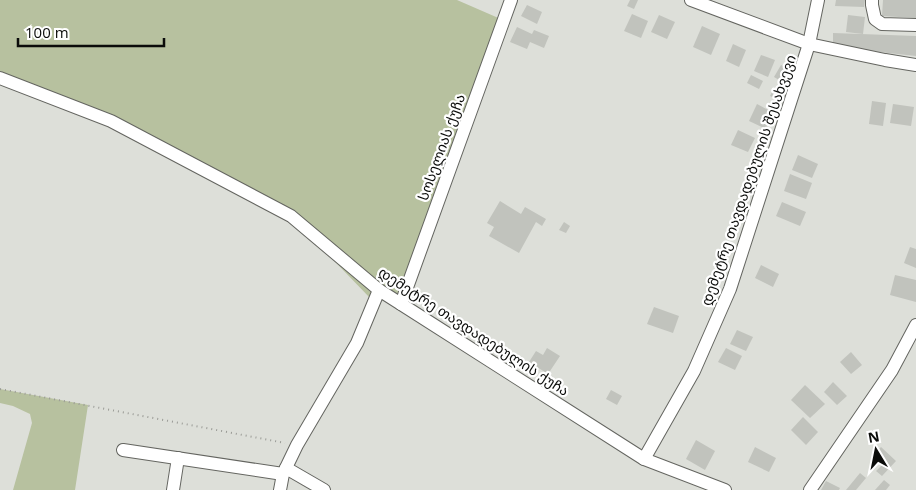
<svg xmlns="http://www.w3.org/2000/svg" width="916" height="490" font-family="'Open Sans','Noto Sans Georgian',sans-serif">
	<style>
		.green { fill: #b7c19f }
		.building { fill: #c1c3bd }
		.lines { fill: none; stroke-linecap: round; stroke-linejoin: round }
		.minor-casing { stroke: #646560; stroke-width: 14 }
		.path { stroke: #9a9b96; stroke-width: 2; stroke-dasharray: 1 4; stroke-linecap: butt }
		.minor { stroke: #fff; stroke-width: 12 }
		.labels { text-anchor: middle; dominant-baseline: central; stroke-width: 4.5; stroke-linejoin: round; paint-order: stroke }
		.street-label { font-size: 14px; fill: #0b0c0a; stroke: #fff }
	</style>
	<rect width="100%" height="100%" fill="#dddfd9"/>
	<g class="green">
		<path d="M0 0H457L503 20 401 304 370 298 291 216 111 121 0 78Z"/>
		<path d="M0 389 88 405 75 490H13L32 423 30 414 13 406 0 403Z"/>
	</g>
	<g class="building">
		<path d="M630 0H638L634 9 627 6Z"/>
		<path d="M836 0H865L864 7 835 6Z"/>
		<path d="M883 0H916V18L882 16Z"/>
		<path d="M527 5 542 12 537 24 521 16Z"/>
		<path d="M632 14 648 21 641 38 624 31Z"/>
		<path d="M659 15 675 22 667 39 651 32Z"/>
		<path d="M848 15 865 17 863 34 846 32Z"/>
		<path d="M702 26 720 34 711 55 693 47Z"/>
		<path d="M517 27 532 34 534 30 549 36 544 48 530 42 527 49 510 42Z"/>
		<path d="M833 33 916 36V56L833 47Z"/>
		<path d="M733 44 746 50 739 67 726 61Z"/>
		<path d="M761 55 775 60 768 77 754 71Z"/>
		<path d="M781 65 793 71 786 84 774 77Z"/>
		<path d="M751 75 763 81 759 89 747 83Z"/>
		<path d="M774 88 785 92 782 101 770 96Z"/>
		<path d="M872 101 886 103 883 126 869 124Z"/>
		<path d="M757 104 774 113 766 129 749 121Z"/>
		<path d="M893 104 914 107 911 126 890 123Z"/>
		<path d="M738 130 755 138 748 152 731 145Z"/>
		<path d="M798 155 818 164 812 178 792 170Z"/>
		<path d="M790 174 812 183 806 199 784 191Z"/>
		<path d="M500 201 521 214 525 207 546 219 542 226 536 222 519 253 489 236 494 227 487 223Z"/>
		<path d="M782 202 806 212 800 226 776 216Z"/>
		<path d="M564 222 570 226 566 233 559 230Z"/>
		<path d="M910 247 916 249V268L904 263Z"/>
		<path d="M761 265 779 274 773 287 755 278Z"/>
		<path d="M895 275 916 280V302L890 295Z"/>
		<path d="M654 307 679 316 673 333 647 324Z"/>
		<path d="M737 330 753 337 746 351 730 344Z"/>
		<path d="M547 348 560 356 548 374 529 362 536 351 543 355Z"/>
		<path d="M726 348 742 356 735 370 718 362Z"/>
		<path d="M851 352 862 365 851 374 840 362Z"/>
		<path d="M833 382 847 396 837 405 824 392Z"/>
		<path d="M805 385 825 404 810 418 791 400Z"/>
		<path d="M611 390 622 396 617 405 606 399Z"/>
		<path d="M803 417 818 432 806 445 791 430Z"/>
		<path d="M696 440 715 451 705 470 686 459Z"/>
		<path d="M755 447 776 458 769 472 748 462Z"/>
		<path d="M881 447 896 461 882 476 876 471 883 464 873 455Z"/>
		<path d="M860 473 866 478 856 490H846Z"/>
		<path d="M884 480 890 485 886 490H875Z"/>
		<path d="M826 481 840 488 839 490H821Z"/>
	</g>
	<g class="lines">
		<g class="minor-casing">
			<g id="minor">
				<path d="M691 0 809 44 885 60 916 65"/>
				<path d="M872 0V5L875 19 882 24 916 25"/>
				<path d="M0 78 111 121 291 216 379 290 644 459 725 490"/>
				<path d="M401 304 511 0"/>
				<path d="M123 450 283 474"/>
				<path d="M644 459 694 371 730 289 809 44 818 0"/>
				<path d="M286 468 324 490"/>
				<path d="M173 490 178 458"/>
				<path d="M280 490 283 474 297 445 357 343 379 290"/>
				<path d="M810 490 892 370 916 325"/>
			</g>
		</g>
		<path class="path" d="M0 389 285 443"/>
		<use href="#minor" class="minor"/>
	</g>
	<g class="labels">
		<g class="street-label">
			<text transform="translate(441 147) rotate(-70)">სოსელიას ქუჩა</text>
			<text transform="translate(748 180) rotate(-71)">დემეტრე თავდადებულის შესახვევი</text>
			<text transform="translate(474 331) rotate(33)">დემეტრე თავდადებულის ქუჩა</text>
		</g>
	</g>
	<g transform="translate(876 450) rotate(350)" stroke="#ffffff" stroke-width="4" paint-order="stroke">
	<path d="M0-4L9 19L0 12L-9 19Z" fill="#0b0c0a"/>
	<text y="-8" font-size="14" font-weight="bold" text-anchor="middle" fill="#0b0c0a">N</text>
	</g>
	<path d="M18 38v8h146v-8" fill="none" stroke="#0b0c0a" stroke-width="2.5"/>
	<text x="25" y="38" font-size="15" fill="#0b0c0a" stroke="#ffffff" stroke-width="4" paint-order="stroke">100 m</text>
</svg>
